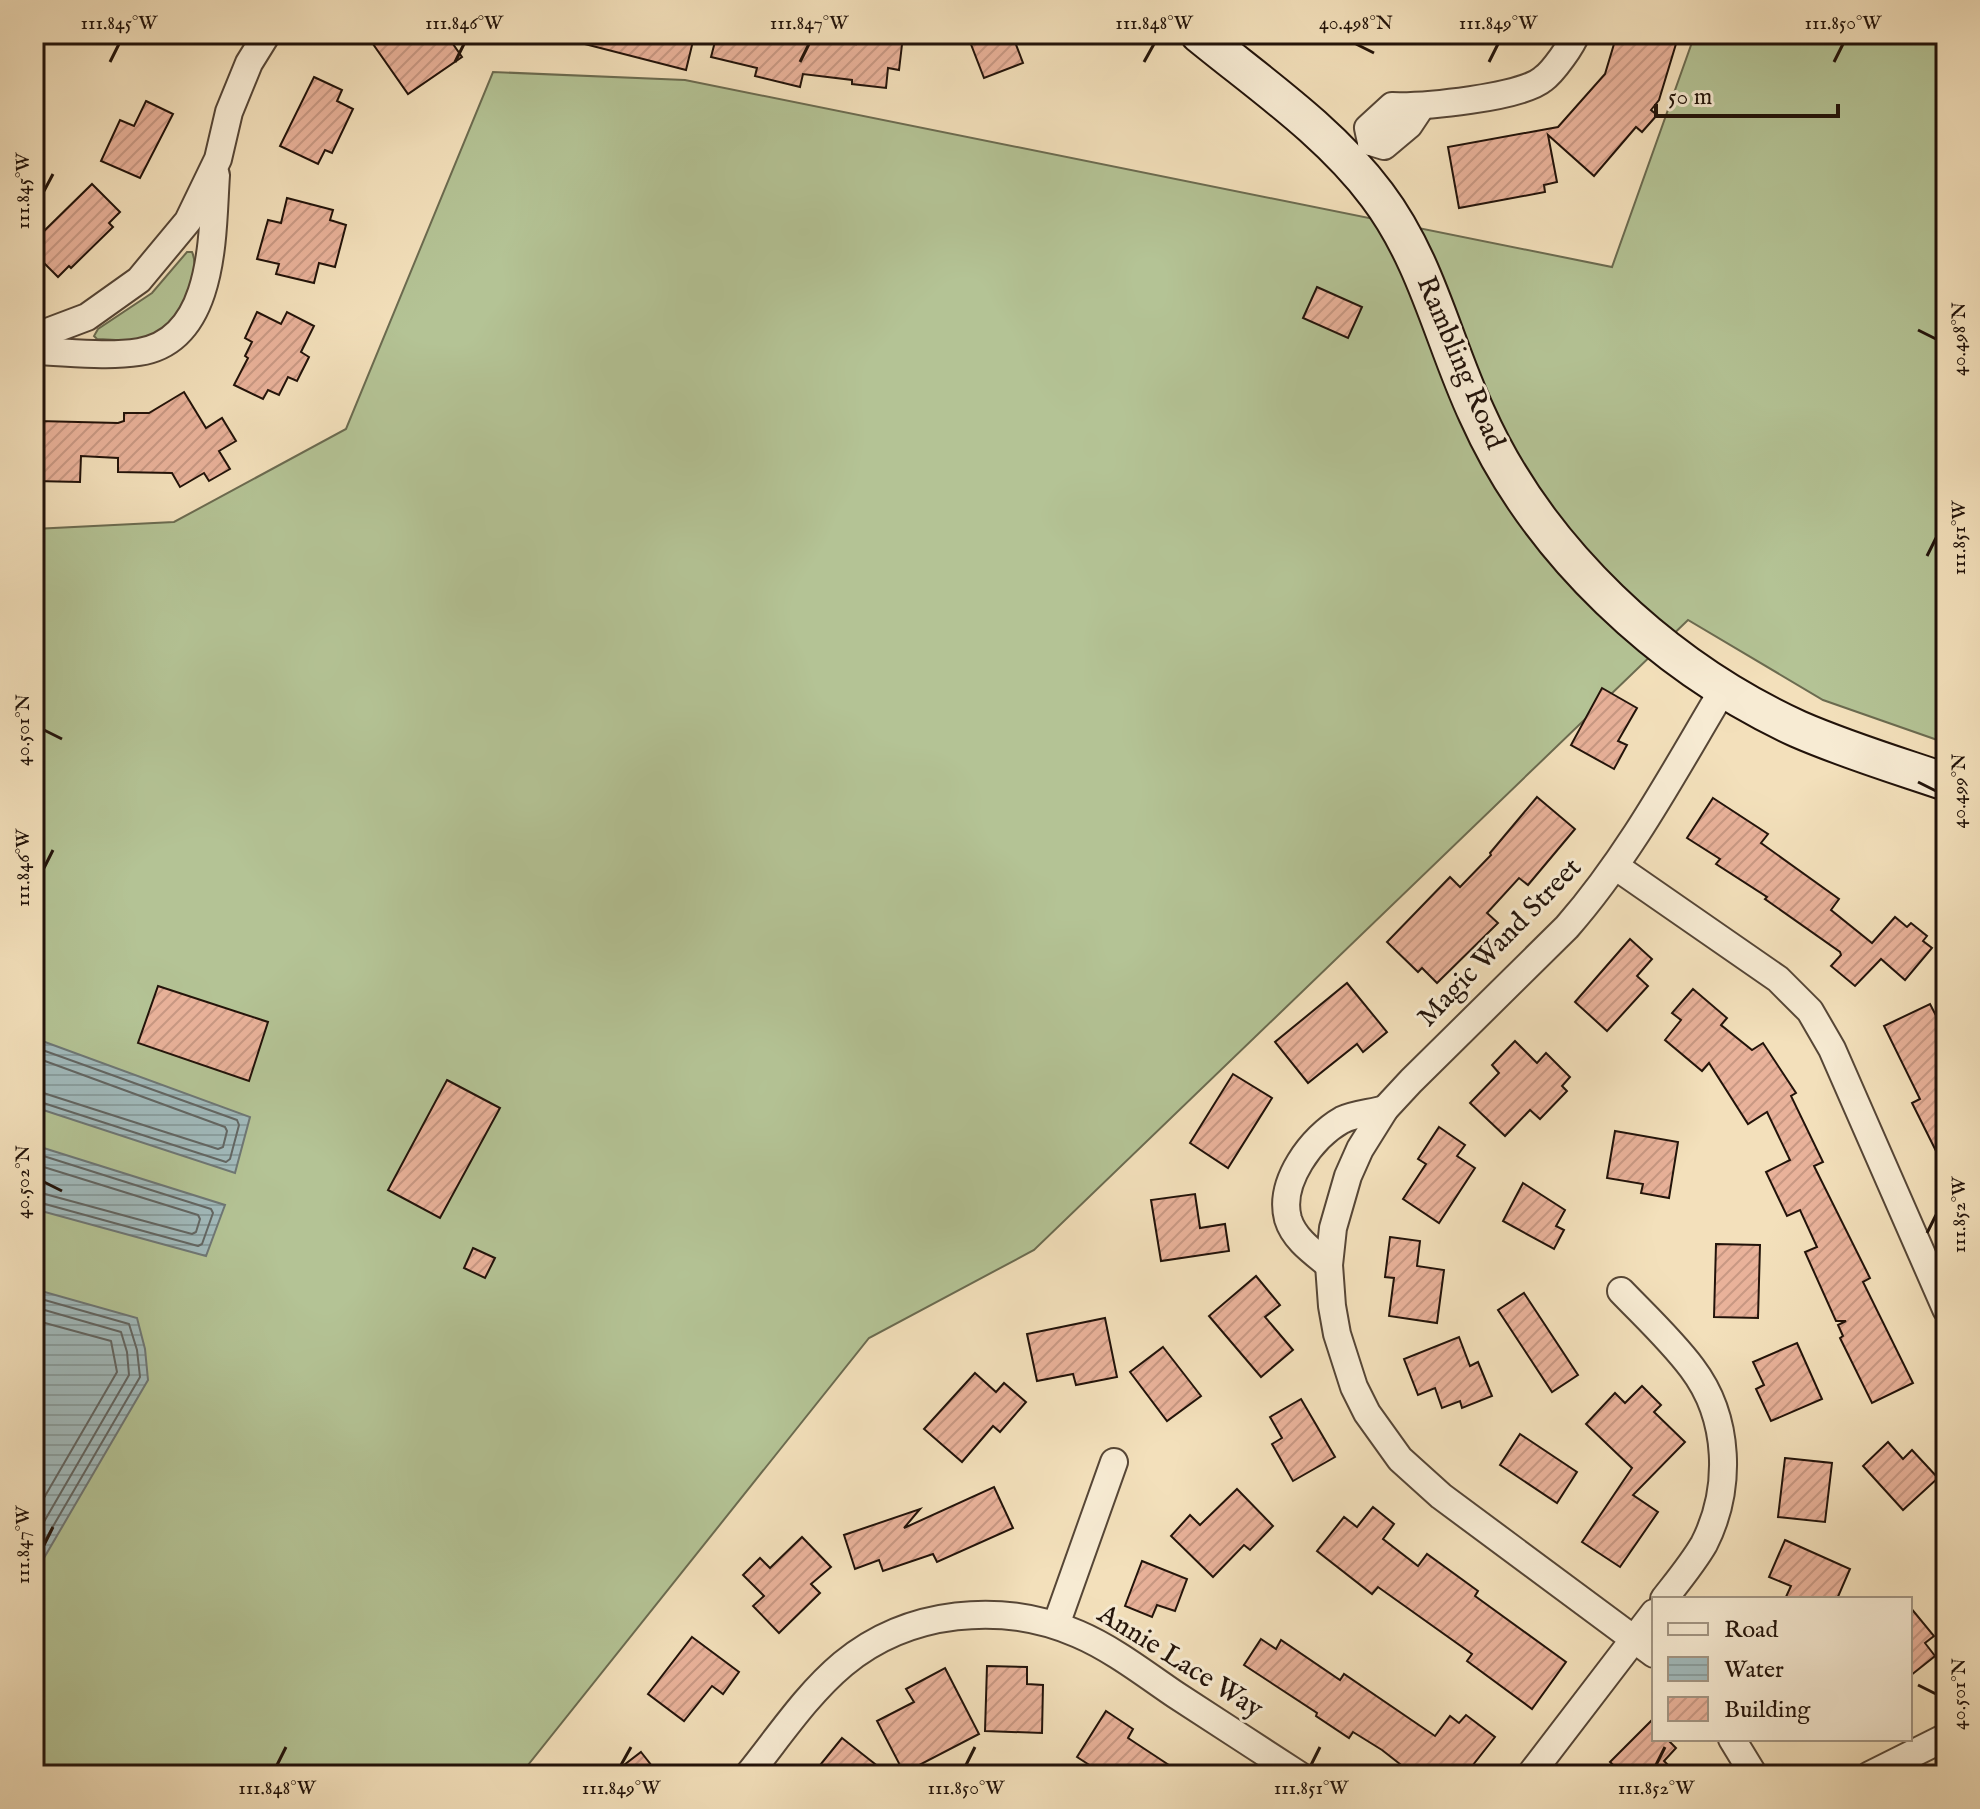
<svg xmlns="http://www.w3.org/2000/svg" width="1980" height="1809" font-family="'IM FELL English',serif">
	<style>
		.grass { fill: #b4c395; stroke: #6b6b50; stroke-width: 2 }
		.water { fill: url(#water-rules); stroke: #6e7775; stroke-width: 2 }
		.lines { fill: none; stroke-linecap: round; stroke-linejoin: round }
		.shore { stroke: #626663; stroke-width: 2 }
		.building { fill: url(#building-hatch); stroke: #22130a; stroke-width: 2 }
		.street-casing { stroke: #564636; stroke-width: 30 }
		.secondary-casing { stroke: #22130a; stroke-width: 40 }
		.street { stroke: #f7ebd3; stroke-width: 26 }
		.secondary { stroke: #f7ebd3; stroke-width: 36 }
		.ticks { fill: none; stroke: #22130a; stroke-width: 3 }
		.labels { text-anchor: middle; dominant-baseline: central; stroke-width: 6; stroke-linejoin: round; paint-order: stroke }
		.street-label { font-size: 28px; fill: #22130a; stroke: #f7ebd3 }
		.neatline { fill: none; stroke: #22130a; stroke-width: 3 }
		.ticks-label { font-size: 20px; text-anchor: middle; fill: #22130a }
	</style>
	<defs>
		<pattern id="water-rules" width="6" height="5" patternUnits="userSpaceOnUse" patternTransform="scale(2)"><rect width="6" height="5" fill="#a1babc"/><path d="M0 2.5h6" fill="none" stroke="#8a9fa0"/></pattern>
		<pattern id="building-hatch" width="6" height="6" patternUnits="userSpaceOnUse" patternTransform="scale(2)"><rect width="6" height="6" fill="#e9b29a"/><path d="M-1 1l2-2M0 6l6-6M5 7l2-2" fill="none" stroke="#c89883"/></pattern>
	</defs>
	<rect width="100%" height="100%" fill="#f3e0bb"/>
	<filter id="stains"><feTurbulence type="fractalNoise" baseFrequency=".0025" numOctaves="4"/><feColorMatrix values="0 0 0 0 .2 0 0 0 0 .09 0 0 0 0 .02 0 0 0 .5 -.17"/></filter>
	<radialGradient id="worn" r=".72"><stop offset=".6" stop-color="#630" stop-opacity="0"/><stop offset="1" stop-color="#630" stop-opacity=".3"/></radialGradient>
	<g class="grass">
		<path d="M1695 34H1946V743L1823 700 1688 620 1034 1250 869 1338 520 1775H34V529L174 522 346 429 493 72 685 80 1612 267Z"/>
		<path d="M187 252H192C199 267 190 298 181 312 175 322 158 335 147 338 133 343 112 339 97 339L94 336 98 329 152 293Z"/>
	</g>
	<g class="water">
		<path d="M34 1038 250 1117 235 1173 34 1107Z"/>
		<path d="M34 1145 225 1205 206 1256 34 1209Z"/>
		<path d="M34 1289 137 1318 145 1349 148 1380 34 1575Z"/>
	</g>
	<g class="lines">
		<g class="shore">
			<path d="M34 1047 237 1120 239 1125 230 1159 226 1162 34 1100"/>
			<path d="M34 1057 225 1127 227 1131 223 1147 218 1149 34 1090"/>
			<path d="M34 1153 211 1209 213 1213 202 1244 198 1246 34 1201"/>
			<path d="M34 1164 198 1215 200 1219 196 1232 192 1234 34 1191"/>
			<path d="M34 1297 129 1324 137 1350 140 1377 34 1559"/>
			<path d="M34 1307 121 1332 127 1352 129 1375 34 1539"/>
			<path d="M34 1320 111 1341 117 1372 34 1515"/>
		</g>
	</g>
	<g class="building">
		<path d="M366 34H446L462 57 408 94Z"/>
		<path d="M574 34H683L694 37 686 70 573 41Z"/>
		<path d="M717 34H813L812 38 856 44 857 34 903 36 899 70 888 68 886 88 852 84V80L803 74 800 87 755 76 757 68 711 57Z"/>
		<path d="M967 34H1012L1023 63 984 78Z"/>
		<path d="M1617 34H1679L1659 100 1651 110 1657 115 1642 132 1636 127 1594 176 1548 135 1557 182 1544 185 1545 192 1459 208 1448 147 1558 127 1605 74Z"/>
		<path d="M314 77 342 90 337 101 353 109 332 153 325 150 318 164 280 146Z"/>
		<path d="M146 101 173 114 140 178 101 161 120 120 134 126Z"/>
		<path d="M92 184 120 212 109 223 113 227 71 268 69 266 58 277 34 253V221L44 231Z"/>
		<path d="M287 198 333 210 330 220 346 225 335 267 319 263 314 283 276 274 279 264 257 259 268 220 281 223Z"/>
		<path d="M1317 287 1362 307 1348 338 1303 318Z"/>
		<path d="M257 312 281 324 287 312 314 326 301 352 309 357 297 381 288 377 279 395 268 390 263 399 234 385 248 358 245 356 252 342 245 338Z"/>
		<path d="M184 392 206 428 222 418 236 441 219 451 230 469 209 481 204 473 180 487 172 473 118 472V458L81 456 80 482 35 481 34 429H39V421L118 423 124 421V413H149Z"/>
		<path d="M1602 688 1637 708 1618 741 1627 745 1614 769 1571 745Z"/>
		<path d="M1537 797 1575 829 1528 885 1519 878 1487 913 1498 923 1437 983 1422 968 1418 972 1387 942 1450 877 1460 887 1491 855 1490 853Z"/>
		<path d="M1713 798 1768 834 1761 843 1839 899 1831 910 1872 943 1895 917 1907 927 1911 923 1927 936 1923 941 1932 948 1905 980 1881 959 1855 986 1831 966 1841 955 1840 952 1765 899 1767 897 1716 864 1720 859 1687 838Z"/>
		<path d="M1630 939 1652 959 1637 976 1648 986 1607 1031 1575 1002Z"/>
		<path d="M1347 983 1387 1032 1363 1052 1357 1044 1308 1083 1275 1042Z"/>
		<path d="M158 986 268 1022 249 1081 138 1043Z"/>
		<path d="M1693 989 1727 1018 1721 1025 1752 1050 1763 1043 1796 1093 1791 1096 1823 1162 1814 1166 1870 1278 1863 1282 1913 1383 1872 1403 1840 1338 1843 1336 1838 1325 1846 1321H1836L1805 1252 1817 1247 1800 1210 1787 1216 1766 1172 1790 1160 1767 1112 1748 1124 1709 1063 1702 1071 1665 1040 1681 1020 1672 1013Z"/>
		<path d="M1930 1004 1946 1035V1171L1912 1103 1920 1099 1884 1026Z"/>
		<path d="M1515 1041 1537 1063 1546 1053 1570 1077 1562 1086 1567 1091 1540 1119 1530 1110 1505 1136 1470 1103 1499 1073 1492 1065Z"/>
		<path d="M1233 1074 1272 1098 1228 1168 1190 1143Z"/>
		<path d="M447 1080 500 1108 440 1218 388 1190Z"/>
		<path d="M1439 1127 1465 1145 1457 1156 1475 1168 1439 1223 1403 1199 1426 1164 1418 1159Z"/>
		<path d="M1615 1131 1678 1142 1669 1198 1641 1193 1643 1184 1607 1178Z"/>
		<path d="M1523 1183 1565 1210 1556 1226 1564 1230 1554 1249 1503 1221Z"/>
		<path d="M1195 1194 1200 1228 1225 1224 1229 1251 1161 1261 1151 1200Z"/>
		<path d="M1390 1237 1420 1241 1417 1266 1444 1270 1437 1323 1389 1316 1394 1278 1385 1277Z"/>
		<path d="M1716 1244 1760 1245 1758 1318 1714 1317Z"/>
		<path d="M473 1248 495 1258 485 1278 464 1268Z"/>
		<path d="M1256 1276 1280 1305 1265 1317 1293 1350 1261 1377 1209 1316Z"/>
		<path d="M1524 1293 1578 1375 1552 1392 1498 1310Z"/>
		<path d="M1105 1318 1117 1377 1076 1385 1073 1374 1037 1381 1027 1334Z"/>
		<path d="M1459 1337 1470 1366 1478 1362 1492 1396 1462 1408 1460 1401 1442 1408 1435 1388 1418 1395 1404 1359Z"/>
		<path d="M1797 1343 1822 1399 1771 1421 1756 1389 1764 1385 1753 1362Z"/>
		<path d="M1163 1347 1201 1396 1167 1421 1130 1372Z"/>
		<path d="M975 1373 996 1392 1004 1383 1026 1402 1000 1432 993 1426 962 1462 924 1429Z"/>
		<path d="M1642 1386 1661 1405 1654 1412 1685 1442 1633 1495 1658 1512 1620 1567 1582 1542 1632 1468 1586 1424 1615 1393 1625 1403Z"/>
		<path d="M1301 1399 1335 1457 1293 1481 1272 1444 1282 1438 1270 1417Z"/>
		<path d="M1520 1434 1577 1472 1557 1503 1500 1465Z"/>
		<path d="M1888 1442 1903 1459 1912 1450 1938 1478 1903 1510 1863 1466Z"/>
		<path d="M1785 1458 1832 1463 1825 1522 1778 1517Z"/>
		<path d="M994 1487 1013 1528 937 1562 933 1554 883 1571 879 1560 855 1569 844 1535 920 1509 904 1528Z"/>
		<path d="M1237 1489 1273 1526 1250 1550 1244 1545 1213 1577 1171 1536 1190 1515 1200 1525Z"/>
		<path d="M1373 1507 1394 1524 1383 1539 1418 1566 1427 1554 1478 1591 1475 1596 1566 1662 1532 1709 1467 1661 1472 1654 1378 1587 1372 1594 1317 1551 1344 1517 1357 1527Z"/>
		<path d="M802 1537 831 1567 811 1584 820 1593 779 1633 753 1606 764 1596 743 1575 760 1558 770 1568Z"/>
		<path d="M1785 1540 1850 1569 1837 1599H1785L1791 1586 1769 1577Z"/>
		<path d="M1142 1561 1187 1579 1175 1611 1157 1605 1152 1617 1125 1606Z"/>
		<path d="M1910 1607 1934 1636 1925 1643 1935 1656 1910 1676Z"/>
		<path d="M692 1637 739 1672 723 1694 712 1686 684 1721 648 1694Z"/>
		<path d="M1261 1639 1276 1649 1281 1640 1340 1680 1344 1674 1435 1736 1450 1716 1459 1723 1466 1715 1495 1737 1465 1775H1414L1382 1750 1353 1732 1349 1738 1316 1716 1317 1713 1244 1665Z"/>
		<path d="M987 1666 1027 1667V1684L1043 1685 1042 1733 985 1731Z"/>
		<path d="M945 1668 979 1734 904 1773 877 1721 914 1702 906 1689Z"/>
		<path d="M1106 1711 1133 1729 1128 1738 1184 1775H1105L1077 1757Z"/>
		<path d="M1654 1718V1739H1667L1676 1748 1664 1761 1678 1775H1624L1610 1762Z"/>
		<path d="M842 1738 889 1775H812Z"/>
		<path d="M641 1752 659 1775H611Z"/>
	</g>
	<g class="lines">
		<g class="street-casing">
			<g id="street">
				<path d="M1371 142 1368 128 1392 106C1422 107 1521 98 1543 79 1553 72 1572 45 1576 34"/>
				<path d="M1371 142 1384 146 1409 125 1421 107"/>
				<path d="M34 337 87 317 139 280 188 221 218 159 229 112 249 63 267 34"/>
				<path d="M34 351C68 352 106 357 139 352 216 340 212 233 216 175"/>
				<path d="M1615 866 1778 979 1810 1011 1832 1049 1946 1309"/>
				<path d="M1329 1265C1313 1252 1294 1239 1288 1219 1278 1182 1312 1137 1342 1120 1354 1114 1372 1113 1385 1109"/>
				<path d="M1621 1291C1645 1316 1671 1340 1692 1368 1730 1418 1732 1489 1704 1544 1693 1563 1678 1581 1664 1599"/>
				<path d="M1056 1625 1114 1462"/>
				<path d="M1654 1654 1441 1496 1400 1459 1367 1413 1354 1387 1337 1334 1332 1306 1329 1265 1333 1228 1348 1176 1360 1149 1385 1109 1411 1081 1567 927C1630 855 1675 770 1724 688"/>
				<path d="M1732 1739 1754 1775"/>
				<path d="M748 1775C778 1738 806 1695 843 1664 908 1610 1002 1601 1078 1634 1113 1649 1145 1674 1176 1695 1217 1722 1258 1748 1299 1775"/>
				<path d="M1530 1775 1654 1613"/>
				<path d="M1870 1775 1946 1737"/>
			</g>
		</g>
		<g class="secondary-casing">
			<path id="secondary" d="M1199 34C1260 84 1329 131 1377 195 1427 261 1443 341 1477 414 1538 551 1663 667 1798 729 1846 750 1896 765 1946 782"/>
		</g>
		<use href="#street" class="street"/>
		<use href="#secondary" class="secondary"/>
	</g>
	<path class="ticks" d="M1356 44 1374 53M110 62 119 44M455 62 464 44M800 62 809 44M1144 62 1154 44M1489 62 1498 44M1834 62 1843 44M44 191 53 174M1918 330 1936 339M1927 556 1936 538M44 730 62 739M1918 782 1936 791M44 868 53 850M44 1182 62 1191M1927 1233 1936 1215M44 1545 53 1527M1918 1685 1936 1694M277 1765 286 1747M621 1765 631 1747M966 1765 975 1747M1311 1765 1320 1747M1656 1765 1665 1747"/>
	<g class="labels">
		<g class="street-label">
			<text transform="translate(1460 363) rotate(67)">Rambling Road</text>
			<text transform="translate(1500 943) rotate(-46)">Magic Wand Street</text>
			<text transform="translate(1180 1662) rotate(32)">Annie Lace Way</text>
		</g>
	</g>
	<rect width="1980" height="1809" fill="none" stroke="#f3e0bb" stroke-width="88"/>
	<rect x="1652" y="1597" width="260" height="144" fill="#f7ebd3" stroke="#a29583" stroke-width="2"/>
	<rect x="1668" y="1623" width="40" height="12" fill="#f7ebd3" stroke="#a29583" stroke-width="2"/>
	<text x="1724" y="1637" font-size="24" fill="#22130a">Road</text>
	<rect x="1668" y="1657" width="40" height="24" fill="url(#water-rules)" stroke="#a29583" stroke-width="2"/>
	<text x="1724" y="1677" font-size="24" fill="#22130a">Water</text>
	<rect x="1668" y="1697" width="40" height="24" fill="url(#building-hatch)" stroke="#a29583" stroke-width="2"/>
	<text x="1724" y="1717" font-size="24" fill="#22130a">Building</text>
	<path d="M1656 104v12h182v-12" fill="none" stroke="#22130a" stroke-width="4"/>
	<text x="1668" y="104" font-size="24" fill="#22130a" stroke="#f7ebd3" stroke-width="6" paint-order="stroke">50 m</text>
	<rect x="44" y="44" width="1892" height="1721" class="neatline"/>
	<g class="ticks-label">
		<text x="119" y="29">111.845°W</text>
		<text x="464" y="29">111.846°W</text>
		<text x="809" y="29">111.847°W</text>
		<text x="1154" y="29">111.848°W</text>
		<text x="1356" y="29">40.498°N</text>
		<text x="1498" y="29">111.849°W</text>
		<text x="1843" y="29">111.850°W</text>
		<text transform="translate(22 191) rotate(-90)" y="7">111.845°W</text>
		<text transform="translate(1958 339) rotate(-90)" y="7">40.498°N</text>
		<text transform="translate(1958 538) rotate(-90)" y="7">111.851°W</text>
		<text transform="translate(22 730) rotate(-90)" y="7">40.501°N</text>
		<text transform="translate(1958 791) rotate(-90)" y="7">40.499°N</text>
		<text transform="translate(22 868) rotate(-90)" y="7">111.846°W</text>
		<text transform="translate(22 1182) rotate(-90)" y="7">40.502°N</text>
		<text transform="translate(1958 1215) rotate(-90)" y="7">111.852°W</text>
		<text transform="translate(22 1545) rotate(-90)" y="7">111.847°W</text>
		<text transform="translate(1958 1694) rotate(-90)" y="7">40.501°N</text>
		<text x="277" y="1794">111.848°W</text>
		<text x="621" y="1794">111.849°W</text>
		<text x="966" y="1794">111.850°W</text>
		<text x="1311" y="1794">111.851°W</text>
		<text x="1656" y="1794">111.852°W</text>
	</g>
	<rect width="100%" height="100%" filter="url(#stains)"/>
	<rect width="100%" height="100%" fill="url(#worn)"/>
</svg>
